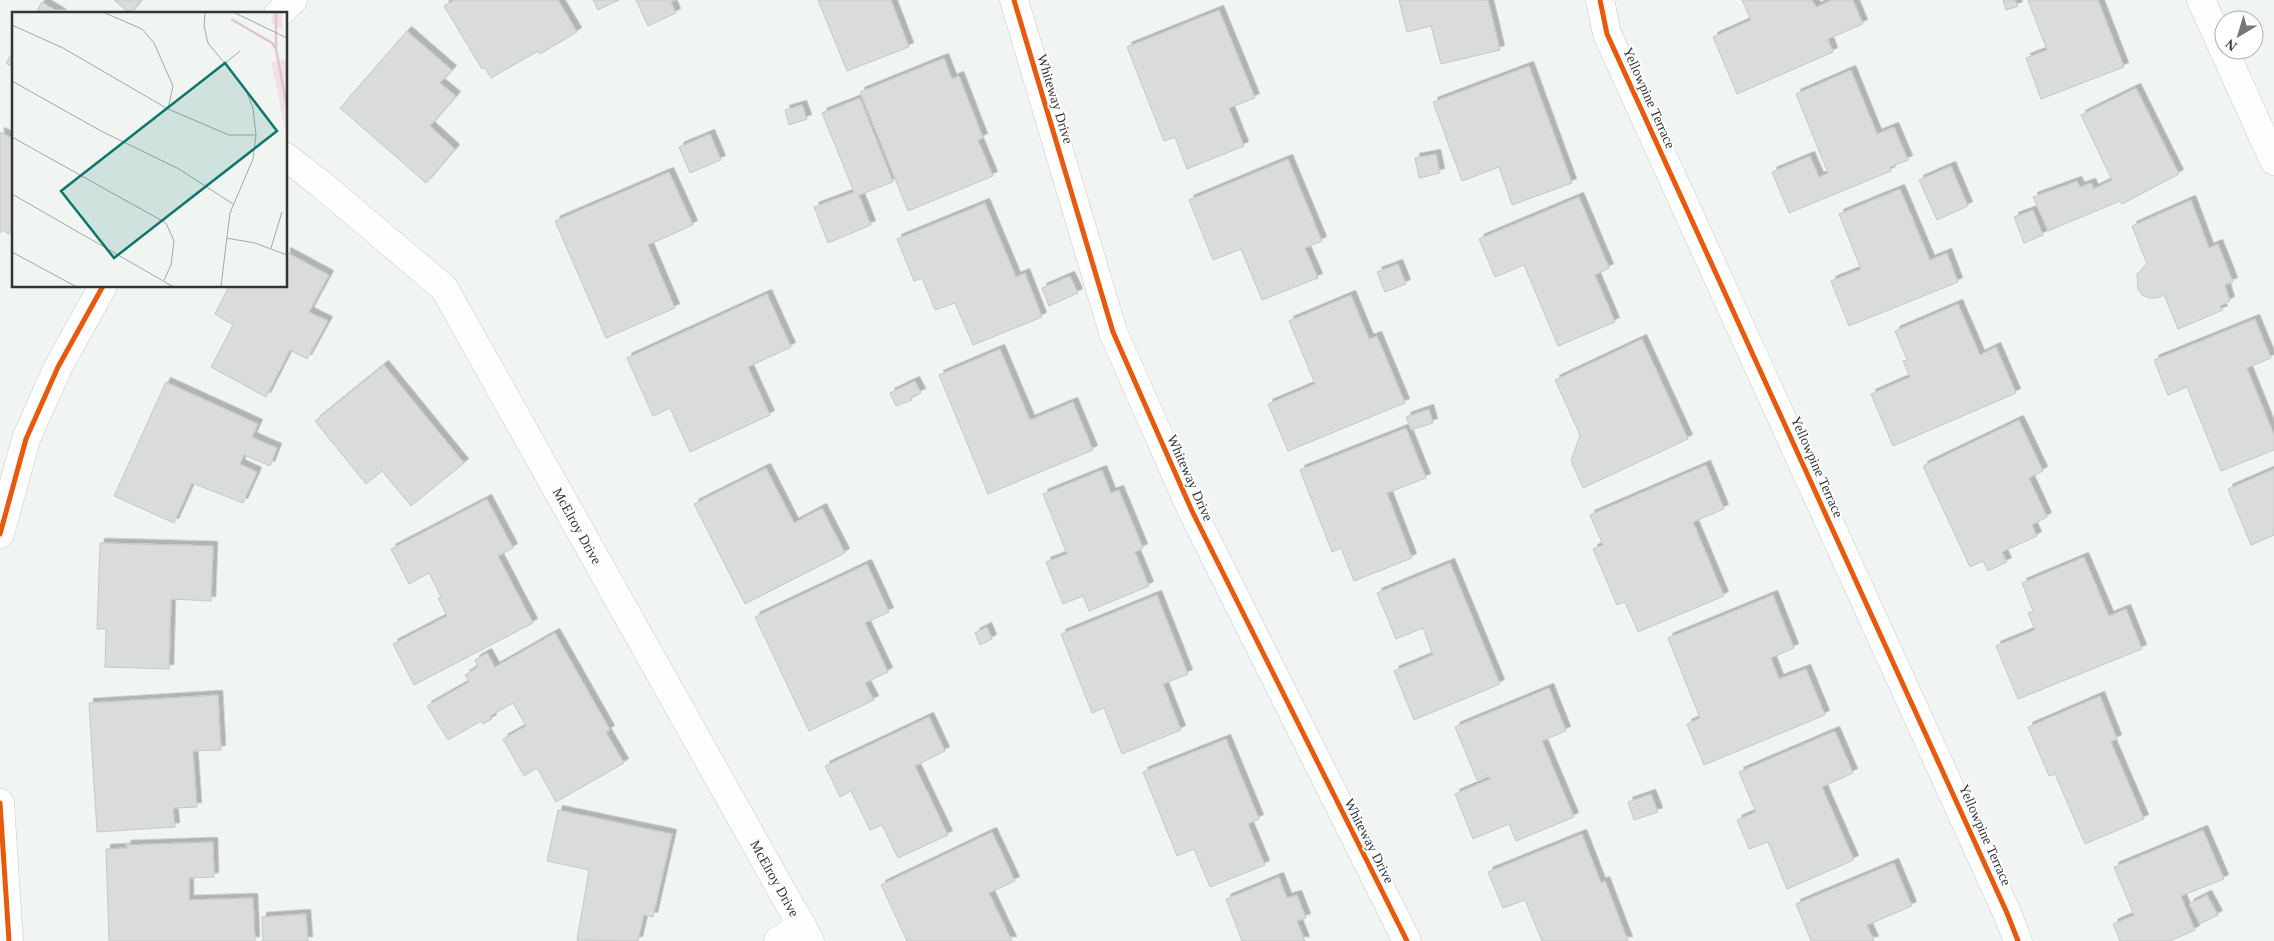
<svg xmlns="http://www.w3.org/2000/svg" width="2274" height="941" font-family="'Times New Roman',serif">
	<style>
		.building { fill: #d9dcda; stroke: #c5c8c5; filter: url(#shadow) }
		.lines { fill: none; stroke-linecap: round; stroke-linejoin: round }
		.minor-casing { stroke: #c8cbc9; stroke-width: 29 }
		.minor { stroke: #fdfefd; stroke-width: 28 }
		.cycleway-casing { stroke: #fff; stroke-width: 8 }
		.cycleway { stroke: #e8590c; stroke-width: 5 }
		.labels { text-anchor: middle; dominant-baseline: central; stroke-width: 4; stroke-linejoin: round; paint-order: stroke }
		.street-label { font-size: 14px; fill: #333533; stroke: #fff }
		.inset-river { fill: none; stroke: #e3c4cf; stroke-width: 2.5 }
		.inset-road { fill: none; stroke: #a5a8a6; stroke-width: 1 }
		.view { fill: #0f766e; fill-opacity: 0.15; stroke: #0f766e; stroke-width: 2.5 }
		.inset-edge { fill: none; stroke: #333533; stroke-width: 2.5 }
	</style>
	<defs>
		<filter id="shadow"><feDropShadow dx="4.5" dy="-4.5" stdDeviation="0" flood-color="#0004"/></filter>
	</defs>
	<rect width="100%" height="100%" fill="#f1f5f2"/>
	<g class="building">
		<path d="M114 0H141L130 14Z"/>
		<path d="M454 0H558L577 32 540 54 538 51 491 78 485 68 482 69 444 6Z"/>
		<path d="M593 0H619L598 10Z"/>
		<path d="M636 0H676L671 2 676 13 648 26Z"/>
		<path d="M818 0H891L909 47 847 71Z"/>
		<path d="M1399 0H1488L1500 50 1441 64 1431 26 1407 32Z"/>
		<path d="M1742 0H1812L1816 7 1832 0H1853L1863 24 1828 39 1833 52 1737 94 1713 37 1751 20Z"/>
		<path d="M2003 0H2015L2018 6 2006 10Z"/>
		<path d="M2028 0H2098L2124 67 2041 99 2026 58 2047 50Z"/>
		<path d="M42 2 62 14H35Z"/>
		<path d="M1219 10 1255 98 1229 108 1244 146 1187 169 1175 137 1164 141 1127 47Z"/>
		<path d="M407 31 452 70 440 83 456 96 430 126 455 149 426 183 340 108Z"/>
		<path d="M14 50V68L6 63Z"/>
		<path d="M944 58 952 79 959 76 983 138 978 140 993 176 908 211 860 92Z"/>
		<path d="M1529 66 1572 183 1512 205 1499 167 1462 181 1433 102Z"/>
		<path d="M1851 70 1877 134 1894 127 1908 160 1890 167 1891 171 1789 213 1772 172 1810 156 1819 177 1828 173 1796 94Z"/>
		<path d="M2136 88 2179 174 2122 204 2120 201 2048 231 2033 197 2077 181 2080 187 2091 183 2094 189 2112 180 2081 115Z"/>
		<path d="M860 98 893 182 859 195 871 225 828 243 814 207 854 192 822 113Z"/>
		<path d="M802 105 807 119 789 125 785 110Z"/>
		<path d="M0 132 14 139V224L9 234 2 230 0 233Z"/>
		<path d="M710 134 721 160 690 173 679 147Z"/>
		<path d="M1436 154 1440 173 1419 178 1415 158Z"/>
		<path d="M1288 159 1322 241 1305 248 1318 278 1262 300 1241 249 1213 260 1189 200Z"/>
		<path d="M1951 166 1968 206 1937 220 1919 180Z"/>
		<path d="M669 172 693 225 648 245 675 308 606 338 555 221Z"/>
		<path d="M1900 189 1930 260 1947 253 1958 282 1849 326 1831 281 1861 269 1839 214Z"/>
		<path d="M1579 197 1609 268 1595 275 1615 322 1558 346 1524 265 1495 277 1479 239Z"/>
		<path d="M2191 200 2209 248 2218 244 2233 282 2225 285 2230 301 2220 306 2223 310 2178 329 2164 295 2157 298H2149L2142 295 2138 289 2137 274 2147 264 2132 226Z"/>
		<path d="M985 203 1016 277 1025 273 1042 317 973 345 955 303 935 310 922 278 914 281 897 239Z"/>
		<path d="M2033 210 2043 235 2024 243 2014 217Z"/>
		<path d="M286 252 329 275 309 312 328 321 307 359 290 350 266 397 211 367 233 325 215 314 229 286H286Z"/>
		<path d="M1398 264 1406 284 1385 292 1377 272Z"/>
		<path d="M1070 276 1078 293 1049 306 1042 288Z"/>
		<path d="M767 294 791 347 748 367 770 415 690 452 670 408 653 416 627 358Z"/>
		<path d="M1351 295 1369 339 1377 336 1405 403 1288 451 1268 404 1315 384 1289 321Z"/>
		<path d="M1958 304 1980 355 1996 347 2016 393 1893 446 1871 394 1910 377 1903 361 1907 360 1895 331Z"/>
		<path d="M2255 319 2271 358 2247 368 2274 435V450L2221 471 2187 387 2168 395 2154 360Z"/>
		<path d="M1642 339 1688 439 1583 488 1571 461 1580 435 1555 380Z"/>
		<path d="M1000 349 1030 420 1073 402 1093 450 988 494 939 375Z"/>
		<path d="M384 365 464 463 411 506 382 471 366 484 315 421Z"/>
		<path d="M915 381 921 393 911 397 912 400 896 406 890 393Z"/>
		<path d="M166 382 258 424 252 437 277 448 270 466 244 455 240 464 257 472 243 503 192 483 174 523 114 496Z"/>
		<path d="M1429 409 1433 423 1411 430 1406 417Z"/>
		<path d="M2019 420 2043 471 2029 478 2047 517 2032 525 2037 536 2002 552 2007 562 1988 571 1983 561 1970 567 1923 466Z"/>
		<path d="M1406 428 1426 478 1387 493 1412 558 1354 581 1341 548 1332 552 1300 470Z"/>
		<path d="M1706 465 1724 509 1693 522 1724 596 1638 632 1625 602 1617 605 1593 549 1603 545 1590 515Z"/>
		<path d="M766 468 794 523 822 508 845 553 745 604 694 504Z"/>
		<path d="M2274 469V535L2251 545 2228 489Z"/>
		<path d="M1102 470 1111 493 1119 490 1143 548 1135 552 1149 586 1089 611 1083 596 1063 604 1046 562 1067 554 1043 494Z"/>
		<path d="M487 499 513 548 498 556 533 623 414 685 393 644 447 616 438 598 441 597 429 573 409 584 391 549Z"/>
		<path d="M100 543 213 546 211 601 171 599 169 669 105 667 106 629H97Z"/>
		<path d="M2084 557 2109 616 2126 609 2142 649 2018 699 1996 646 2035 630 2028 613 2033 611 2022 583Z"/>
		<path d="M1450 563 1500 684 1414 720 1394 671 1433 655 1423 628 1396 639 1377 593Z"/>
		<path d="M867 564 889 612 865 623 888 672 865 683 874 700 809 731 755 617Z"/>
		<path d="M1157 595 1188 674 1163 684 1181 730 1122 754 1104 708 1092 713 1061 634Z"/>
		<path d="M1773 595 1794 648 1771 658 1779 679 1806 669 1825 715 1704 765 1687 724 1700 718 1668 638Z"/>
		<path d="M987 627 992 639 980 645 975 633Z"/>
		<path d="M555 633 610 730 606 732 624 763 556 802 537 768 524 776 503 739 526 726 513 703 490 716 492 719 483 724 481 721 448 740 427 706 469 682 465 675 478 667 475 660 487 653 495 667Z"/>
		<path d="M1549 688 1566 731 1542 741 1574 817 1516 841 1509 824 1473 839 1455 794 1490 779 1488 775 1477 780 1455 727Z"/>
		<path d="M218 695 221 750 193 751 197 807 173 808 175 827 97 832 89 703Z"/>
		<path d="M2100 696 2117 739 2111 742 2144 819 2085 844 2055 774 2049 776 2028 727Z"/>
		<path d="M929 717 945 751 915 766 948 835 898 858 882 825 870 830 851 791 840 797 825 766Z"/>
		<path d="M1835 731 1853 773 1822 787 1854 860 1787 889 1768 842 1749 849 1737 820 1756 812 1739 772Z"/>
		<path d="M1226 739 1259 819 1248 824 1265 865 1210 887 1194 849 1177 856 1143 772Z"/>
		<path d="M1651 794 1658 812 1634 820 1628 802Z"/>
		<path d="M558 810 672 834 653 917 644 915 638 941 577 940 589 870 547 861Z"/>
		<path d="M2203 830 2224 879 2181 896 2195 930 2170 941H2120L2113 924 2134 915 2114 867Z"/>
		<path d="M992 832 1015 881 989 893 1012 941H907L881 885Z"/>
		<path d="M1582 834 1601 883 1605 881 1628 941H1542L1525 900 1503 908 1488 872Z"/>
		<path d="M213 842 214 877 189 878V900L253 898 255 941H109L106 849 127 848 126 845Z"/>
		<path d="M1894 863 1912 906 1867 925 1874 941H1811L1796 904Z"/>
		<path d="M1279 877 1287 898 1297 895 1306 918 1297 921 1305 941H1242L1226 899Z"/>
		<path d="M2207 895 2218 915 2200 924 2189 904Z"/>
		<path d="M306 914 308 941H263L262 917Z"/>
	</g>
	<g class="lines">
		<g class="minor-casing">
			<g id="minor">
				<path d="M1014 0 1113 332 1192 511 1407 941"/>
				<path d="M1600 0 1607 34 2007 913 2018 941"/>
				<path d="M2201 0 2274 161"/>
				<path d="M278 14 293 0"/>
				<path id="s1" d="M286 157 322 185 444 288 810 941"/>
				<path d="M0 534 26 439 58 367 103 286"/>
				<path d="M0 803 9 941"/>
				<path d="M778 941 802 925"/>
			</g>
		</g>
		<use href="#minor" class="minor"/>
		<g class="cycleway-casing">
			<g id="cycleway">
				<path d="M1014 0 1113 332 1192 511 1407 941"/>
				<path d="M1600 0 1607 34 2007 913 2018 941"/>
				<path d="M0 534 26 439 58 367 103 286"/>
				<path d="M0 803 9 941"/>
			</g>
		</g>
		<use href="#cycleway" class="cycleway"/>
	</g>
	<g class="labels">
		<g class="street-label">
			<text transform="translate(1649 98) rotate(66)">Yellowpine Terrace</text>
			<text transform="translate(1055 99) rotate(73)">Whiteway Drive</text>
			<text transform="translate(1817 467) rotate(66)">Yellowpine Terrace</text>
			<text transform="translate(1190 478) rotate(66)">Whiteway Drive</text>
			<text stroke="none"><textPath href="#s1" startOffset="478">McElroy Drive</textPath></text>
			<text transform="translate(1985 835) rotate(66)">Yellowpine Terrace</text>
			<text transform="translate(1369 841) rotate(63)">Whiteway Drive</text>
			<text stroke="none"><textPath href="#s1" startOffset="882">McElroy Drive</textPath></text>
		</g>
	</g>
	<g transform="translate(12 12)">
		<rect width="275" height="275" fill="#f1f5f2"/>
		<path d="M259 1H270V18L260 12ZM274 47 275 53V125L259 50Z" fill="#f0e1e5"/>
		<path class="inset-river" d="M264 1V37L275 95M219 7 260 31 264 37"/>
		<path class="inset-road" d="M93 1 130 17 142 31 161 74 156 97M193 1 192 14 196 31 233 76 241 96 244 123 241 147 218 201 209 274M223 1 275 26M0 13 51 36 156 97 217 123H244M212 52 228 39M0 69 89 119 167 157 221 192M0 125 154 211 162 229 159 253 152 268M0 182 160 274M214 226 243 231 275 243M259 236 270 200M0 240 63 274"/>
		<path class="view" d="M213 51 265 119 102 246 49 179Z"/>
		<rect width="275" height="275" class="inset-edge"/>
	</g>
	<g transform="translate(2239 35) rotate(218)"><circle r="24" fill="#ffffff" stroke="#adaead"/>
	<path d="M0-4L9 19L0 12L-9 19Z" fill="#767876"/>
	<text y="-8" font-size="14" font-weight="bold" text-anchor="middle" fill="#333533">N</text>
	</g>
</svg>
